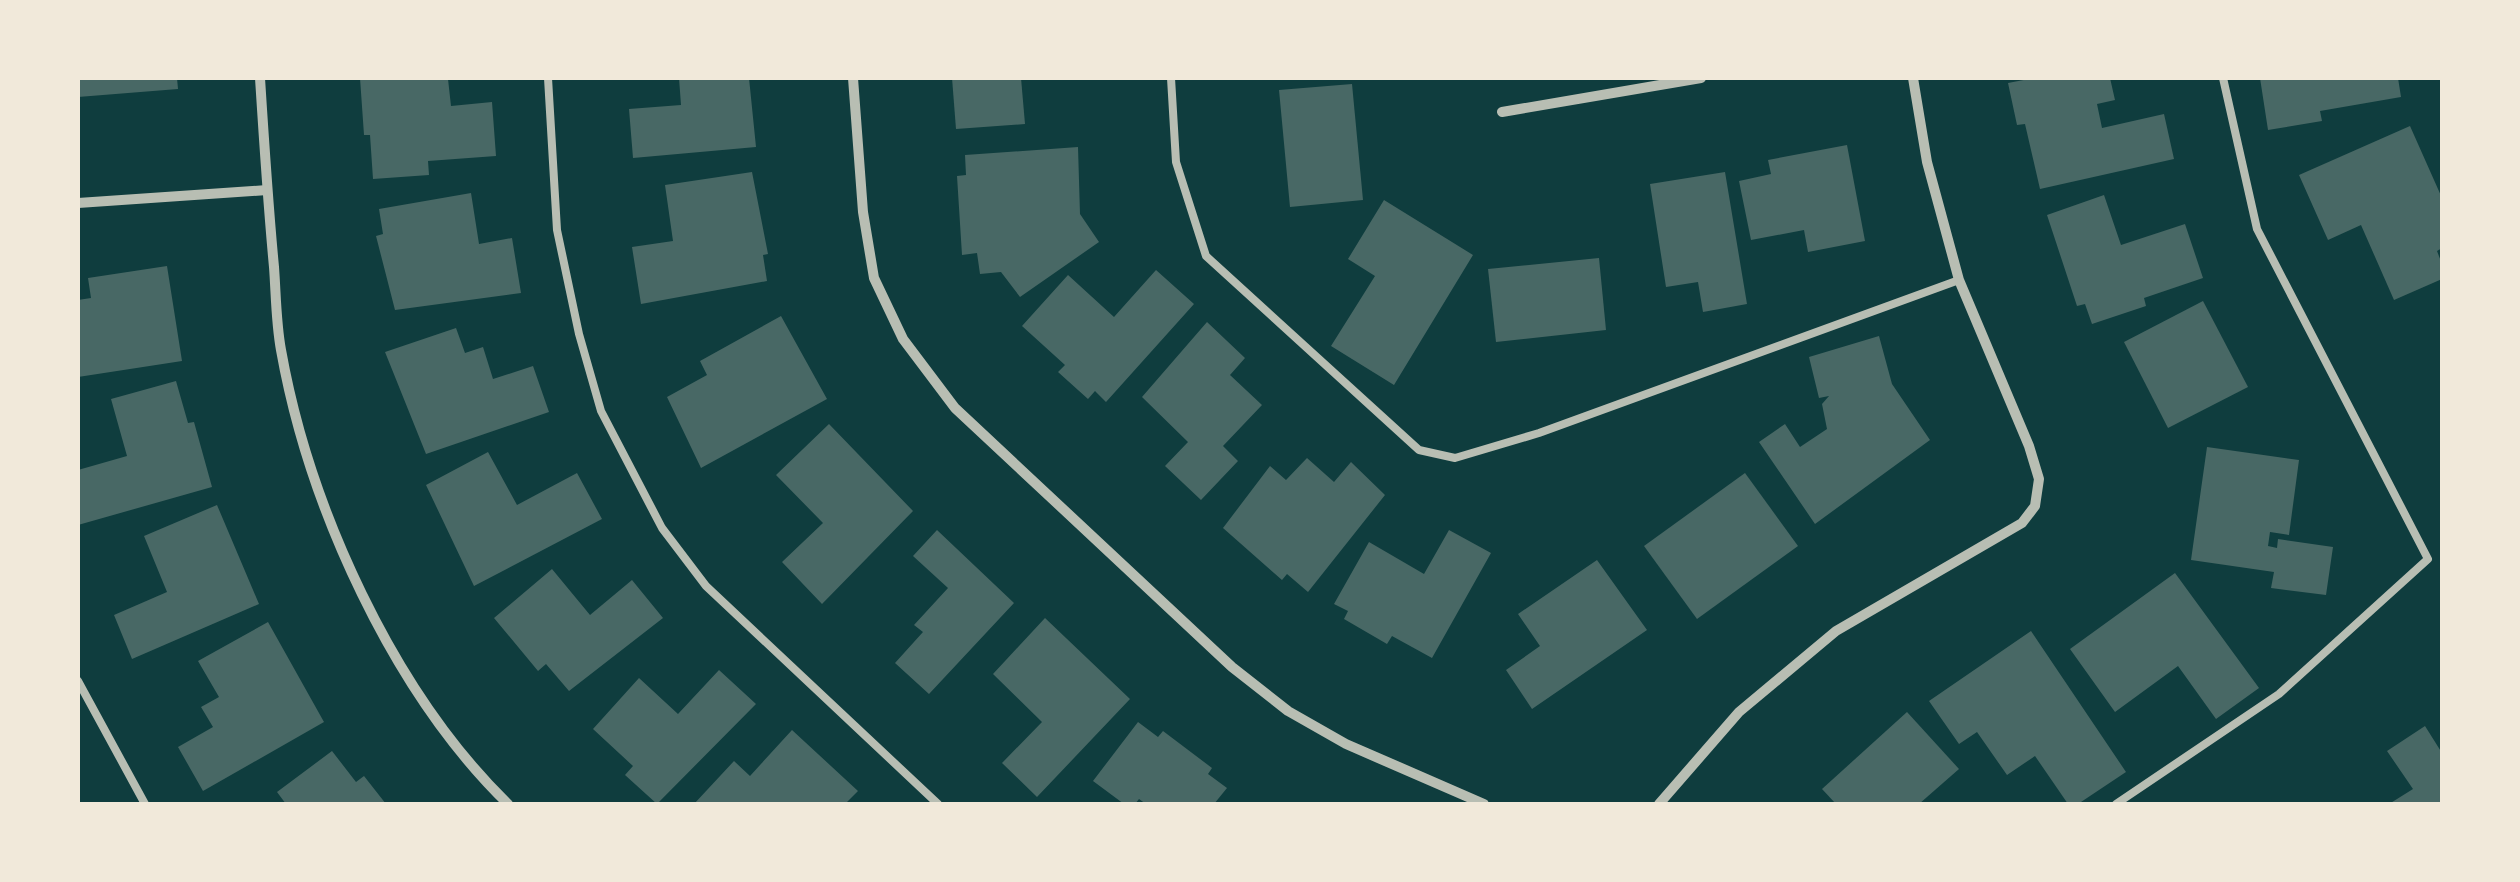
<svg xmlns="http://www.w3.org/2000/svg" width="2520" height="882" font-family="Jost,sans-serif">
	<style>
		.building { fill: #486865 }
		.lines { fill: none; stroke-linecap: round; stroke-linejoin: round }
		.service { stroke: #b8beb3; stroke-width: 8 }
		.minor { stroke: #b8beb3; stroke-width: 10 }
	</style>
	<rect width="100%" height="100%" fill="#0f3d3e"/>
	<g class="building">
		<path d="M78 78H177L178 89 78 97Z"/>
		<path d="M360 78 448 79 451 106 492 102 496 156 428 161 429 175 373 179 370 135H364Z"/>
		<path d="M679 78H749L756 147 633 158 629 109 681 105Z"/>
		<path d="M952 78H1021L1025 124 956 129Z"/>
		<path d="M2034 78H2110L2115 100 2097 104 2102 128 2164 114 2174 159 2040 189 2025 124 2017 125 2008 83Z"/>
		<path d="M2260 78H2398L2401 97 2320 111 2322 121 2268 130Z"/>
		<path d="M1352 84 1363 200 1290 207 1279 90Z"/>
		<path d="M2410 126 2442 198V248L2437 251 2442 264V279L2394 300 2361 225 2328 240 2299 175Z"/>
		<path d="M1847 145 1865 241 1808 252 1804 230 1751 240 1739 181 1771 174 1768 160Z"/>
		<path d="M1078 147 1080 214 1099 242 1020 297 1001 272 980 274 977 253 962 255 957 176 966 175 965 155Z"/>
		<path d="M752 172 768 254 763 255 767 281 641 304 632 247 673 241 665 185Z"/>
		<path d="M1725 172 1747 304 1703 312 1698 282 1666 287 1650 184Z"/>
		<path d="M471 193 479 244 512 238 521 293 395 310 376 236 383 234 379 209Z"/>
		<path d="M2104 195 2121 245 2185 224 2203 278 2144 298 2146 306 2092 324 2085 304 2077 306 2047 215Z"/>
		<path d="M1384 200 1473 255 1394 385 1331 346 1375 276 1348 259Z"/>
		<path d="M1599 258 1606 330 1496 342 1488 269Z"/>
		<path d="M167 266 182 361 78 377V300L91 298 88 278Z"/>
		<path d="M1156 270 1194 304 1106 402 1095 391 1088 399 1058 372 1065 365 1022 326 1068 275 1114 317Z"/>
		<path d="M2203 301 2248 387 2168 428 2124 342Z"/>
		<path d="M781 316 827 399 701 468 667 397 707 375 700 361Z"/>
		<path d="M1207 322 1245 358 1230 375 1262 405 1223 446 1238 461 1201 500 1165 466 1188 442 1142 397Z"/>
		<path d="M456 328 465 353 483 347 493 379 533 366 549 412 426 454 385 352Z"/>
		<path d="M1879 336 1892 384 1930 440 1815 524 1759 442 1785 424 1800 447 1827 429 1822 404 1829 396 1819 398 1809 357Z"/>
		<path d="M176 381 188 423 194 422 212 487 78 525V470L127 456 111 399Z"/>
		<path d="M829 424 913 511 822 604 782 562 823 523 776 475Z"/>
		<path d="M2207 447 2299 460 2289 535 2270 532 2268 546 2277 548 2278 539 2333 547 2326 595 2271 588 2274 572 2191 560Z"/>
		<path d="M488 452 517 505 577 473 602 519 474 586 426 485Z"/>
		<path d="M1307 458 1334 482 1351 462 1385 495 1308 592 1287 574 1282 580 1223 528 1270 466 1286 480Z"/>
		<path d="M1745 473 1798 546 1697 619 1644 546Z"/>
		<path d="M217 505 259 604 132 659 114 615 167 592 144 536Z"/>
		<path d="M937 530 1014 603 929 694 895 663 923 632 914 625 948 588 913 556Z"/>
		<path d="M1449 530 1491 553 1432 658 1392 636 1387 644 1344 619 1348 611 1334 604 1369 542 1424 574Z"/>
		<path d="M1597 560 1647 630 1532 709 1506 670 1540 646 1518 614Z"/>
		<path d="M552 569 590 615 632 580 663 618 569 691 546 664 538 671 494 618Z"/>
		<path d="M2175 573 2259 688 2216 719 2178 666 2115 712 2070 649Z"/>
		<path d="M1045 618 1130 699 1037 797 1002 763 1042 722 993 674Z"/>
		<path d="M268 622 324 722 203 791 178 747 213 727 201 707 219 697 198 661Z"/>
		<path d="M2031 631 2126 772 2078 804H2068L2035 756 2007 775 1977 732 1959 744 1929 701Z"/>
		<path d="M719 670 756 704 657 804 625 775 633 766 593 729 639 678 678 714Z"/>
		<path d="M1907 712 1959 769 1919 804H1836L1822 789Z"/>
		<path d="M1138 722 1158 737 1163 731 1212 768 1208 774 1227 788 1214 804H1146L1139 799 1135 804H1124L1093 781Z"/>
		<path d="M2425 726 2442 753V804H2389L2413 789 2387 751Z"/>
		<path d="M792 730 858 791 845 804H694L734 761 750 776Z"/>
		<path d="M332 751 356 782 364 776 386 804H286L277 792Z"/>
	</g>
	<g class="lines">
		<g class="service">
			<path d="M548 78 557 230 579 334 601 411 662 528 706 586 938 804"/>
			<path d="M1171 78 1176 162 1206 256 1419 450 1455 458 1539 433 1959 280"/>
			<path d="M78 681 145 804"/>
			<path d="M2116 804 2279 694 2428 559 2257 229 2223 78"/>
		</g>
		<g class="minor">
			<path d="M260 78C264 141 268 204 274 267 276 294 276 323 281 350 309 507 393 692 508 804"/>
			<path d="M853 78 863 212 874 278 903 339 955 408 1232 667 1288 711 1346 744 1484 804"/>
			<path d="M1502 112 1701 78"/>
			<path d="M78 203 267 190"/>
			<path d="M1659 804 1739 712 1836 631 2022 523 2035 506 2039 479 2029 446 1959 280 1927 162 1913 78"/>
		</g>
	</g>
	<rect width="2520" height="882" fill="none" stroke="#f1e9da" stroke-width="160"/>
</svg>
